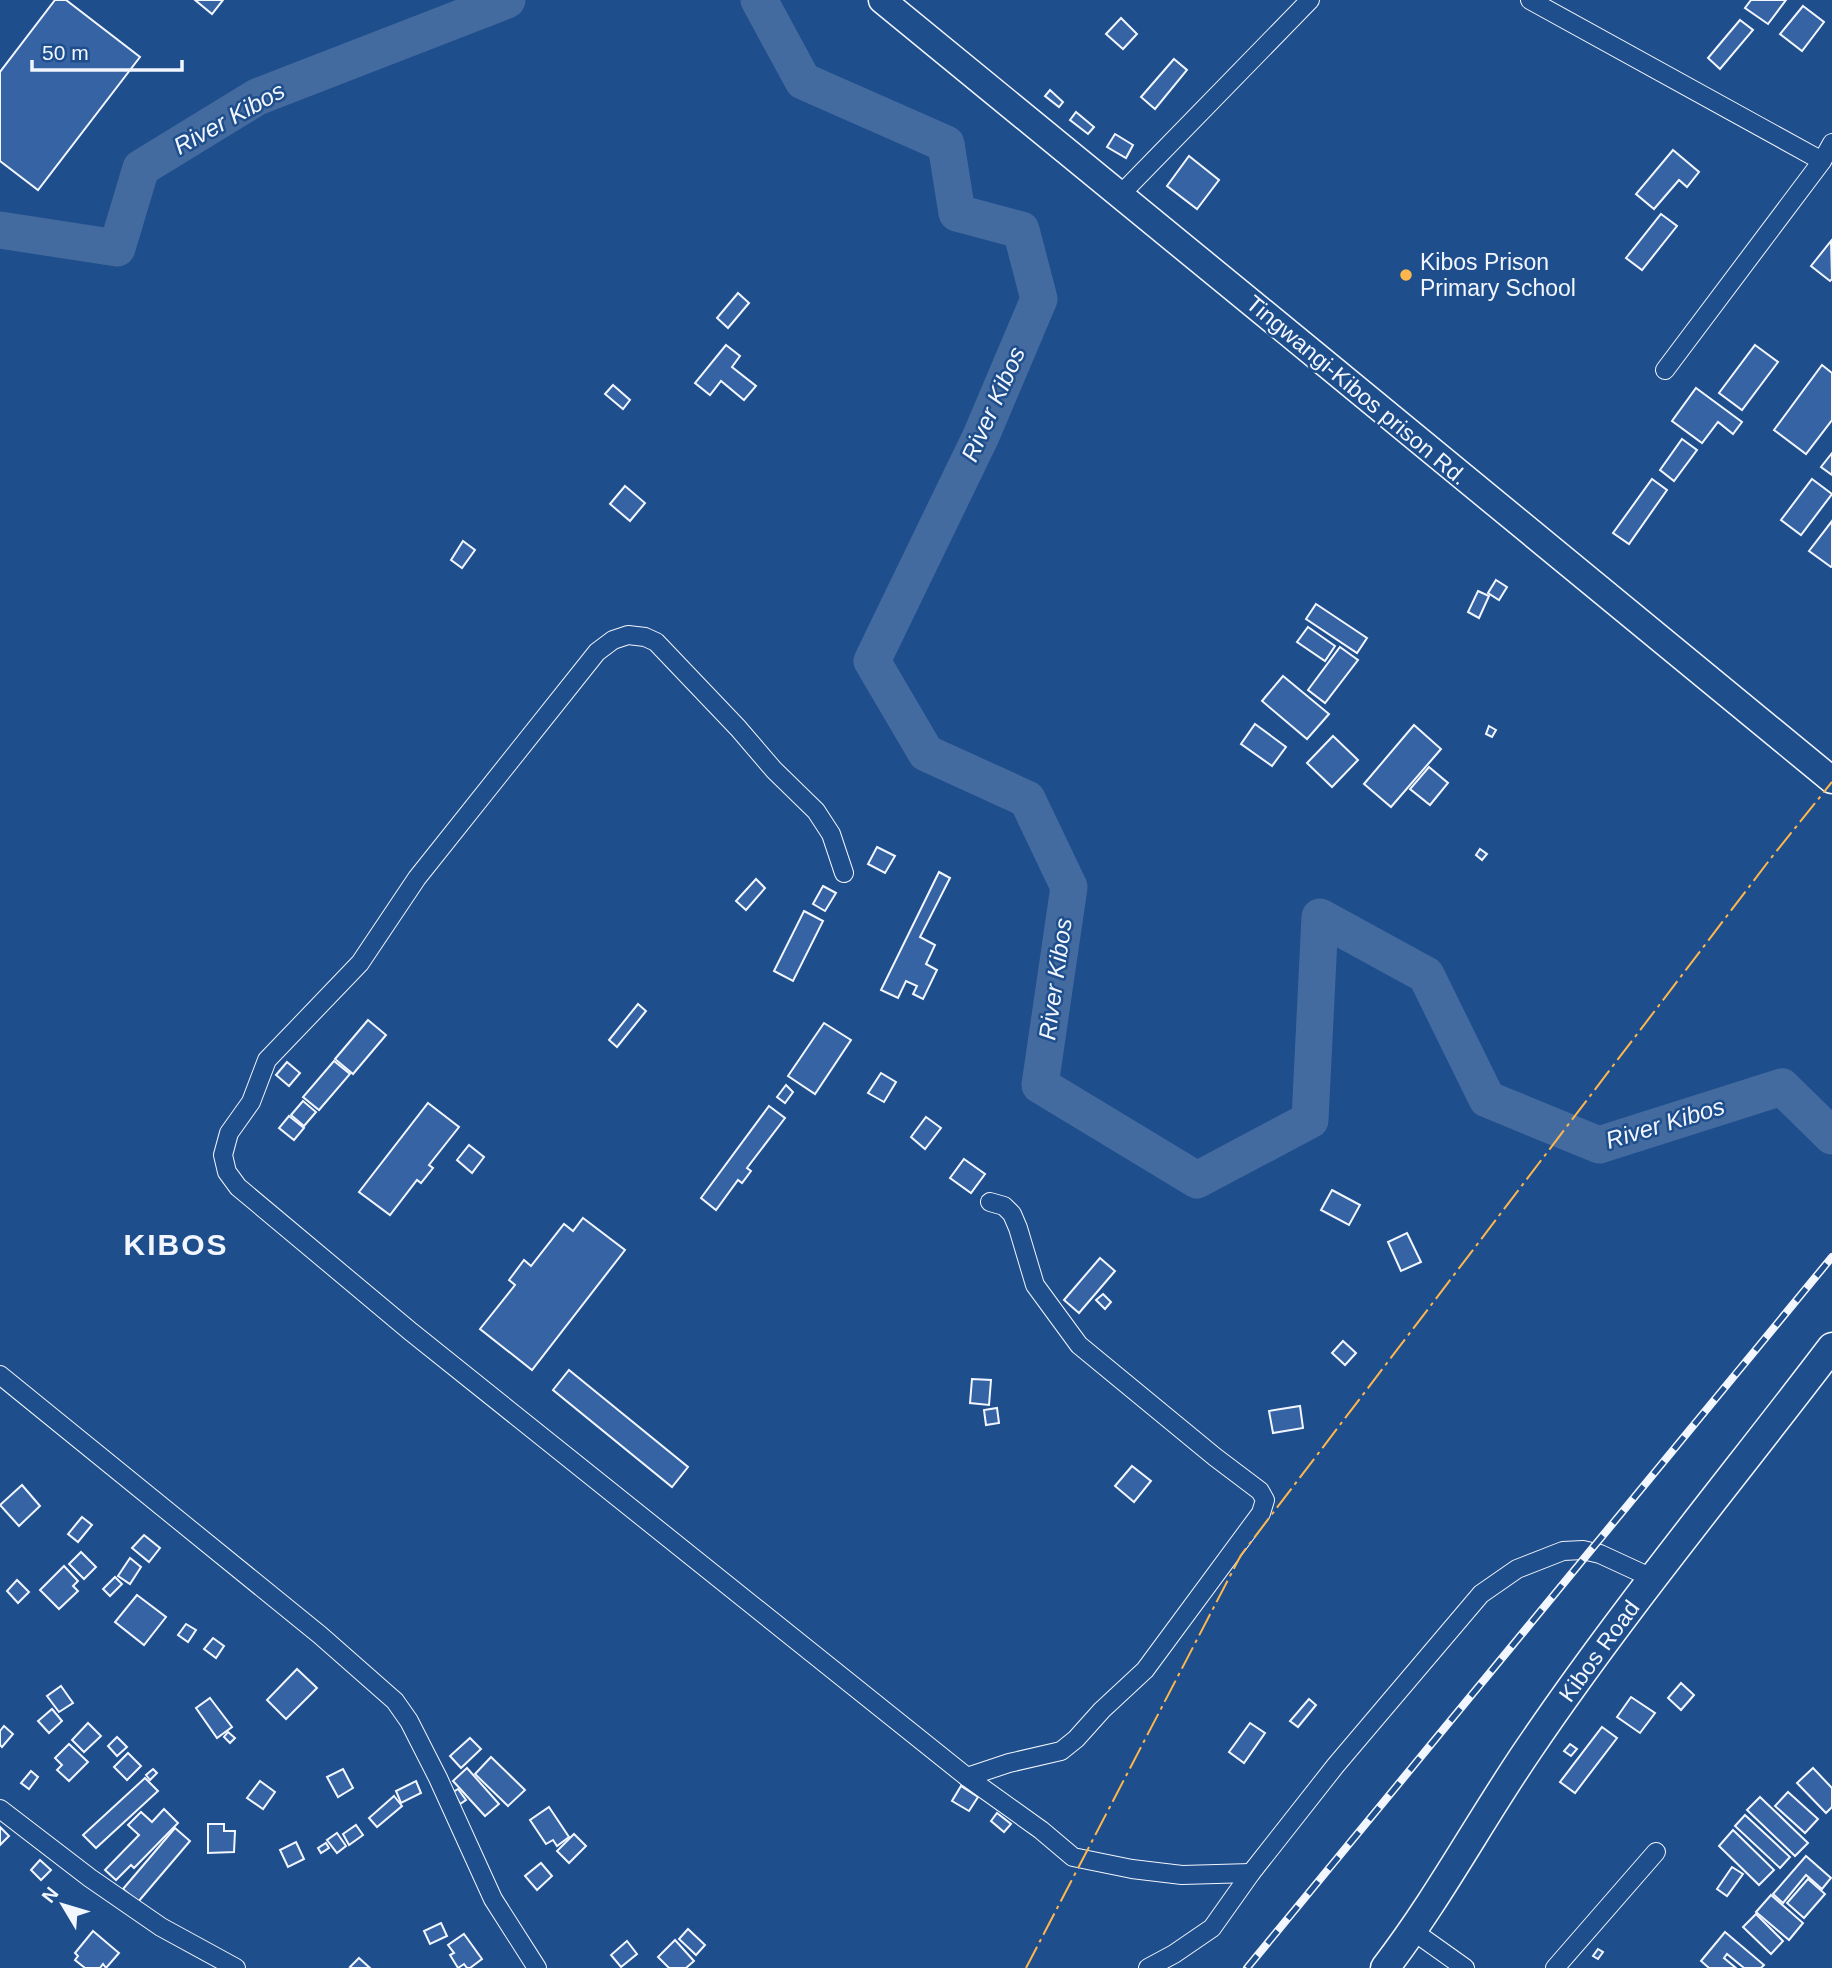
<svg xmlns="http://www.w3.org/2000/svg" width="1832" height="1968" font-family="Helvetica,sans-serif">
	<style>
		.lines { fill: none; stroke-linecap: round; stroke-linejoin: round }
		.river { stroke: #446ba0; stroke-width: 37 }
		.building { fill: #3563a3; stroke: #f2f6ff; stroke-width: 2 }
		.street-casing { stroke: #f2f6ff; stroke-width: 20 }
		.secondary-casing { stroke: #f2f6ff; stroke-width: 29 }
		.primary-casing { stroke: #f2f6ff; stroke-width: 31 }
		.street { stroke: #1f4e8c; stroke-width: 18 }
		.secondary { stroke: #1f4e8c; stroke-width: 26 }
		.primary { stroke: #1f4e8c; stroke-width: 28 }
		.rail-casing { stroke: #f2f6ff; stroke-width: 8 }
		.rail { stroke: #1f4e8c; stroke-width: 5; stroke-dasharray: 16; stroke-linecap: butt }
		.power { stroke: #ffb74d; stroke-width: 2; stroke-dasharray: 24 5 3.5 5; stroke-linecap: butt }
		.poi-dot { fill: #ffb74d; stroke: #1f4e8c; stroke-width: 2.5 }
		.labels { text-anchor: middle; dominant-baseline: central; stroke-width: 5; stroke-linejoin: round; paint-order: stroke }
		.poi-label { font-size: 23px; fill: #f2f6ff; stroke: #1f4e8c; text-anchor: start }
		.street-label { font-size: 23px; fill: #f2f6ff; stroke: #1f4e8c }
		.water-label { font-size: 24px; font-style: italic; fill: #f2f6ff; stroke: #1f4e8c }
		.district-label { font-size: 30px; font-weight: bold; letter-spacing: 2px; fill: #f2f6ff; stroke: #1f4e8c }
	</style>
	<rect width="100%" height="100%" fill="#1f4e8c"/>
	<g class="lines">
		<g class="river">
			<path d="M759 0 803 81 946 144 957 213 1021 230 1039 299 981 436 872 661 926 753 1027 799 1069 887 1040 1085 1197 1180 1310 1120 1320 917 1426 975 1487 1099 1599 1145 1782 1087 1832 1136"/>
			<path d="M0 230 117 248 141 168 257 97 507 0"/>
		</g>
	</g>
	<g class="building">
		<path d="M55 0H66L140 57 38 190 0 161V72Z"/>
		<path d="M195 0H223L212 14Z"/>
		<path d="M1751 0H1786L1768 24 1745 8Z"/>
		<path d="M1803 6 1824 22 1802 51 1780 34Z"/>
		<path d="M1121 18 1137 34 1123 49 1106 34Z"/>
		<path d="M1740 20 1753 30 1720 69 1708 58Z"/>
		<path d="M1174 59 1187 70 1155 109 1141 97Z"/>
		<path d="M1050 90 1063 102 1059 107 1045 96Z"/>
		<path d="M1076 112 1094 127 1088 134 1070 120Z"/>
		<path d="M1115 134 1133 145 1126 158 1107 147Z"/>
		<path d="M1673 150 1699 172 1687 187 1679 180 1654 209 1636 194Z"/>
		<path d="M1189 156 1219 180 1197 209 1167 186Z"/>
		<path d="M1661 214 1677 226 1642 270 1626 258Z"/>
		<path d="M1831 241 1832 279 1830 281 1811 266Z"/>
		<path d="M738 293 749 303 728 328 717 318Z"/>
		<path d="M726 345 740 356 732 367 756 386 744 400 721 381 710 395 695 383Z"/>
		<path d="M1755 345 1778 362 1742 410 1719 393Z"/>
		<path d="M1822 365 1832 373V420L1806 454 1774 430Z"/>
		<path d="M613 385 630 400 623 409 605 394Z"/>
		<path d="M1696 388 1742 422 1733 434 1718 422 1702 443 1672 421Z"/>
		<path d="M1682 439 1697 450 1674 481 1660 470Z"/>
		<path d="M1832 453V475L1821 467Z"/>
		<path d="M1652 479 1667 490 1629 544 1613 533Z"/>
		<path d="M1812 479 1832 494 1801 535 1781 520Z"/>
		<path d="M625 486 645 503 630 521 610 504Z"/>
		<path d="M1832 521V566L1831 567 1809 551Z"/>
		<path d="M463 541 475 550 462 568 451 560Z"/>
		<path d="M1496 580 1507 587 1499 600 1488 593Z"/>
		<path d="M1478 591 1489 596 1479 618 1468 612Z"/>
		<path d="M1316 604 1367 638 1357 653 1306 619Z"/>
		<path d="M1308 627 1335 646 1325 661 1297 642Z"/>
		<path d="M1340 647 1358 660 1325 703 1308 690Z"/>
		<path d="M1283 676 1329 714 1307 739 1262 701Z"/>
		<path d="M1255 724 1286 747 1272 766 1241 744Z"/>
		<path d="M1414 725 1441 749 1391 807 1364 784Z"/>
		<path d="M1489 726 1496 730 1492 737 1486 734Z"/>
		<path d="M1333 736 1358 760 1332 787 1307 763Z"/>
		<path d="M1429 767 1448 783 1430 805 1410 789Z"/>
		<path d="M877 847 895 856 885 873 868 864Z"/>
		<path d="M1480 849 1487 854 1482 860 1476 855Z"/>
		<path d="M939 872 950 878 920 937 935 945 926 964 937 970 923 999 913 994 917 986 906 981 898 998 881 990Z"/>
		<path d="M756 879 765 888 746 910 736 901Z"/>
		<path d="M823 886 836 893 825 911 813 904Z"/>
		<path d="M804 911 823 921 793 981 774 971Z"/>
		<path d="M638 1004 646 1011 617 1047 609 1040Z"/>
		<path d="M368 1020 386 1035 353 1074 335 1059Z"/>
		<path d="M824 1023 851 1040 815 1094 788 1076Z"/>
		<path d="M334 1061 350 1074 319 1110 303 1097Z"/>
		<path d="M287 1062 300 1073 289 1086 276 1075Z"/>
		<path d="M881 1073 896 1082 884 1102 868 1093Z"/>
		<path d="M786 1085 793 1092 785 1103 777 1097Z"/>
		<path d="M303 1101 316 1112 304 1126 291 1115Z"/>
		<path d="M428 1103 459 1127 429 1165 433 1168 421 1183 417 1180 390 1215 359 1192Z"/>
		<path d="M769 1106 785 1118 747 1168 751 1171 742 1183 738 1180 716 1210 701 1198Z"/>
		<path d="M289 1116 304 1128 294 1140 279 1128Z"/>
		<path d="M926 1117 941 1128 925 1149 911 1137Z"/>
		<path d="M469 1145 484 1157 472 1173 457 1160Z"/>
		<path d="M964 1159 985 1174 971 1193 950 1178Z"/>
		<path d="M1332 1190 1360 1205 1349 1225 1321 1210Z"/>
		<path d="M583 1218 625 1250 532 1370 480 1329 515 1285 509 1280 524 1260 531 1266 564 1224 573 1231Z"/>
		<path d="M1407 1233 1421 1262 1401 1271 1388 1242Z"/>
		<path d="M1100 1258 1115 1271 1079 1313 1064 1300Z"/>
		<path d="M1103 1294 1111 1302 1105 1309 1096 1300Z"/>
		<path d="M1343 1341 1356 1353 1345 1365 1332 1353Z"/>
		<path d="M569 1370 688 1467 672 1487 553 1390Z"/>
		<path d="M972 1379 991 1380 989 1405 970 1403Z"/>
		<path d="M1300 1406 1303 1428 1273 1433 1269 1411Z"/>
		<path d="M997 1408 999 1423 986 1425 984 1410Z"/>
		<path d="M1132 1466 1151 1481 1134 1502 1115 1486Z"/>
		<path d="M22 1485 40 1506 19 1526 0 1505Z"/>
		<path d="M82 1517 92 1525 78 1542 68 1534Z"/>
		<path d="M144 1535 160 1548 149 1562 132 1548Z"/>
		<path d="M81 1552 96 1567 84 1579 69 1564Z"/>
		<path d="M130 1558 141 1567 130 1584 118 1576Z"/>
		<path d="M64 1566 78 1581 73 1586 78 1591 59 1609 40 1590Z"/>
		<path d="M115 1577 122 1584 110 1596 103 1589Z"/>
		<path d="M17 1580 29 1592 18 1603 7 1591Z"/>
		<path d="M137 1595 166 1617 144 1645 115 1622Z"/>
		<path d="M186 1624 196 1630 188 1642 178 1635Z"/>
		<path d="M213 1638 224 1646 216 1658 204 1649Z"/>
		<path d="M297 1669 317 1688 286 1719 267 1700Z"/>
		<path d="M1681 1683 1694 1695 1681 1710 1668 1698Z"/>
		<path d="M61 1686 73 1703 59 1712 47 1696Z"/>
		<path d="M1631 1697 1655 1713 1640 1733 1617 1717Z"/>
		<path d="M210 1698 232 1727 217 1738 196 1708Z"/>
		<path d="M1309 1699 1316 1705 1298 1727 1290 1721Z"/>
		<path d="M52 1709 62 1721 49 1733 38 1721Z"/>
		<path d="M88 1723 101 1736 84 1752 72 1740Z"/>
		<path d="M1250 1723 1265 1733 1244 1763 1229 1752Z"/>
		<path d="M4 1726 13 1734 2 1747 0 1745V1731Z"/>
		<path d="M1602 1727 1617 1738 1575 1793 1560 1782Z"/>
		<path d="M228 1732 235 1738 230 1743 224 1737Z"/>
		<path d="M117 1737 127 1747 117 1756 108 1746Z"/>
		<path d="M470 1738 481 1749 461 1768 450 1756Z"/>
		<path d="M69 1744 88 1762 69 1781 57 1770 62 1765 55 1758Z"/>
		<path d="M1570 1744 1577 1749 1571 1756 1564 1751Z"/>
		<path d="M128 1753 141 1766 127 1780 114 1767Z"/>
		<path d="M491 1757 525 1790 508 1806 475 1774Z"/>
		<path d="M467 1768 499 1804 485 1816 453 1781Z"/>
		<path d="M1813 1768 1832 1788V1807L1826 1813 1797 1783Z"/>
		<path d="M153 1769 157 1773 150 1780 146 1775Z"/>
		<path d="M343 1769 353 1788 338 1797 327 1777Z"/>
		<path d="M31 1771 38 1777 29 1789 21 1783Z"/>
		<path d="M145 1778 158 1791 96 1848 83 1835Z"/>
		<path d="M260 1781 275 1792 263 1809 247 1798Z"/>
		<path d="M416 1781 421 1793 401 1803 396 1791Z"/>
		<path d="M961 1786 978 1797 969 1811 952 1801Z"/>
		<path d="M458 1789 466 1800 460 1804 453 1792Z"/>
		<path d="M1788 1792 1818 1819 1805 1833 1775 1806Z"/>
		<path d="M394 1796 402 1806 377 1827 369 1818Z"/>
		<path d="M1760 1797 1808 1843 1795 1856 1747 1810Z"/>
		<path d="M549 1807 569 1837 557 1846 553 1840 546 1844 530 1820Z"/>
		<path d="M164 1809 178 1823 134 1868 131 1865 116 1880 105 1870 139 1835 128 1825 141 1812 152 1822Z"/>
		<path d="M997 1813 1011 1824 1004 1832 991 1821Z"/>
		<path d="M1745 1815 1790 1857 1780 1868 1735 1826Z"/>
		<path d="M208 1824H224V1831H235L234 1852 208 1853Z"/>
		<path d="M356 1825 363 1835 349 1845 343 1834Z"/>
		<path d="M0 1827 9 1836 0 1845Z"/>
		<path d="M175 1828 190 1841 138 1902 123 1889Z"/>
		<path d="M1733 1830 1774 1870 1759 1885 1719 1846Z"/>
		<path d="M337 1833 346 1846 337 1853 327 1840Z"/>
		<path d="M574 1834 586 1846 569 1863 557 1851Z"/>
		<path d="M296 1842 304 1859 288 1867 280 1850Z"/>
		<path d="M326 1843 329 1848 321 1853 318 1848Z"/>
		<path d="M1806 1856 1831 1878 1822 1889 1806 1875 1783 1903 1773 1894Z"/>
		<path d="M40 1860 51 1870 41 1880 31 1870Z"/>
		<path d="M541 1863 552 1876 537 1890 525 1876Z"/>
		<path d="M1732 1867 1743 1874 1727 1896 1717 1889Z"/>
		<path d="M1808 1879 1825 1894 1804 1918 1787 1903Z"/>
		<path d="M1771 1895 1803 1923 1789 1940 1756 1912Z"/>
		<path d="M1756 1914 1783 1941 1771 1954 1743 1927Z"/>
		<path d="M441 1923 447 1936 430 1944 424 1931Z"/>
		<path d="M688 1929 705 1945 696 1955 679 1939Z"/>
		<path d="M93 1931 119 1953 106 1968 103 1964 100 1968H85L75 1960 78 1956 75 1953Z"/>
		<path d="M1725 1932 1764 1965 1761 1968H1744L1727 1954 1724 1958 1736 1968H1709L1701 1961Z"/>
		<path d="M464 1934 482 1959 470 1968H467L464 1964 458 1968 450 1955 454 1953 448 1945Z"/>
		<path d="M675 1940 694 1961 686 1968H669L658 1957Z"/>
		<path d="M627 1941 637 1954 621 1967 611 1955Z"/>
		<path d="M1598 1949 1603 1952 1598 1959 1593 1956Z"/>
		<path d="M359 1958 370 1968H352L350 1967Z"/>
	</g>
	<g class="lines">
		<g class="street-casing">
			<g id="street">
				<path d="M1530 0 1822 161"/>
				<path d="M1121 194 1310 0"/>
				<path d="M1665 370 1822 161 1832 143"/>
				<path d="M844 873 831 834 816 811 774 770 738 728 656 642 645 637 628 635 613 640 597 652 417 878 360 963 267 1060 251 1102 229 1133 223 1155 227 1172 238 1187 410 1331 967 1777 1041 1830 1073 1857 1132 1869 1182 1875 1251 1873"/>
				<path d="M0 1375 320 1635 395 1701 409 1721 438 1778 493 1899 537 1968"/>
				<path d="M967 1777 1009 1763 1061 1751 1076 1739 1102 1710 1145 1670 1261 1513 1265 1500 1260 1491 1215 1457 1079 1345 1035 1285 1018 1228 1012 1214 1004 1206 990 1202"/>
				<path d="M0 1809 90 1878 161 1927 236 1968"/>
				<path d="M1413 1931 1465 1968"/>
				<path d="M1148 1968 1174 1954 1212 1928 1251 1873 1336 1765 1481 1594 1517 1569 1563 1551 1583 1550 1600 1554 1652 1578"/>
				<path d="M1555 1968 1656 1852"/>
			</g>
		</g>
		<g class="secondary-casing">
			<path id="secondary" d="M882 0C1200 258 1515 521 1832 780"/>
		</g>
		<g class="primary-casing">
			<path id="primary" d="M1385 1968C1438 1899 1479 1822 1528 1750 1622 1611 1730 1481 1832 1347"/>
		</g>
		<use href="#street" class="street"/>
		<use href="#secondary" class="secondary"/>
		<use href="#primary" class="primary"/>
		<g class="rail-casing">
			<path id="rail" d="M1247 1968 1832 1257"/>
		</g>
		<use href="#rail" class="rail"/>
		<path class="power" d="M1026 1968 1241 1555 1771 858 1832 782"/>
	</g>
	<circle class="poi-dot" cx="1406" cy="275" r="7"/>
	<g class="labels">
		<g class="poi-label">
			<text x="1420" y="262">Kibos Prison<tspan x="1420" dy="26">Primary School</tspan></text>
		</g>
		<g class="street-label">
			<text transform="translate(1357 390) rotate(40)">Tingwangi-Kibos prison Rd.</text>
			<text transform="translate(1599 1651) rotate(-54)">Kibos Road</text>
		</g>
		<g class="water-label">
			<text transform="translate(229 118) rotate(-29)">River Kibos</text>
			<text transform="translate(993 404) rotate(-66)">River Kibos</text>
			<text transform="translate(1055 979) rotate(-82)">River Kibos</text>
			<text transform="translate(1665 1123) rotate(-17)">River Kibos</text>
		</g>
		<g class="district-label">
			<text x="176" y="1244">KIBOS</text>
		</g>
	</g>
	<g transform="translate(63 1905) rotate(308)" stroke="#1f4e8c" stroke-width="5" paint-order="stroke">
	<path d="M0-5L12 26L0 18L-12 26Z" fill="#f2f6ff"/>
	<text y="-10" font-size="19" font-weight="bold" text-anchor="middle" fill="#f2f6ff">N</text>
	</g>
	<path d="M32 60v10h150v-10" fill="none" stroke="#f2f6ff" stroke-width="3.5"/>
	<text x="42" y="60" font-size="21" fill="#f2f6ff" stroke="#1f4e8c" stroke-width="5" paint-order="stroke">50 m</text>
</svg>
